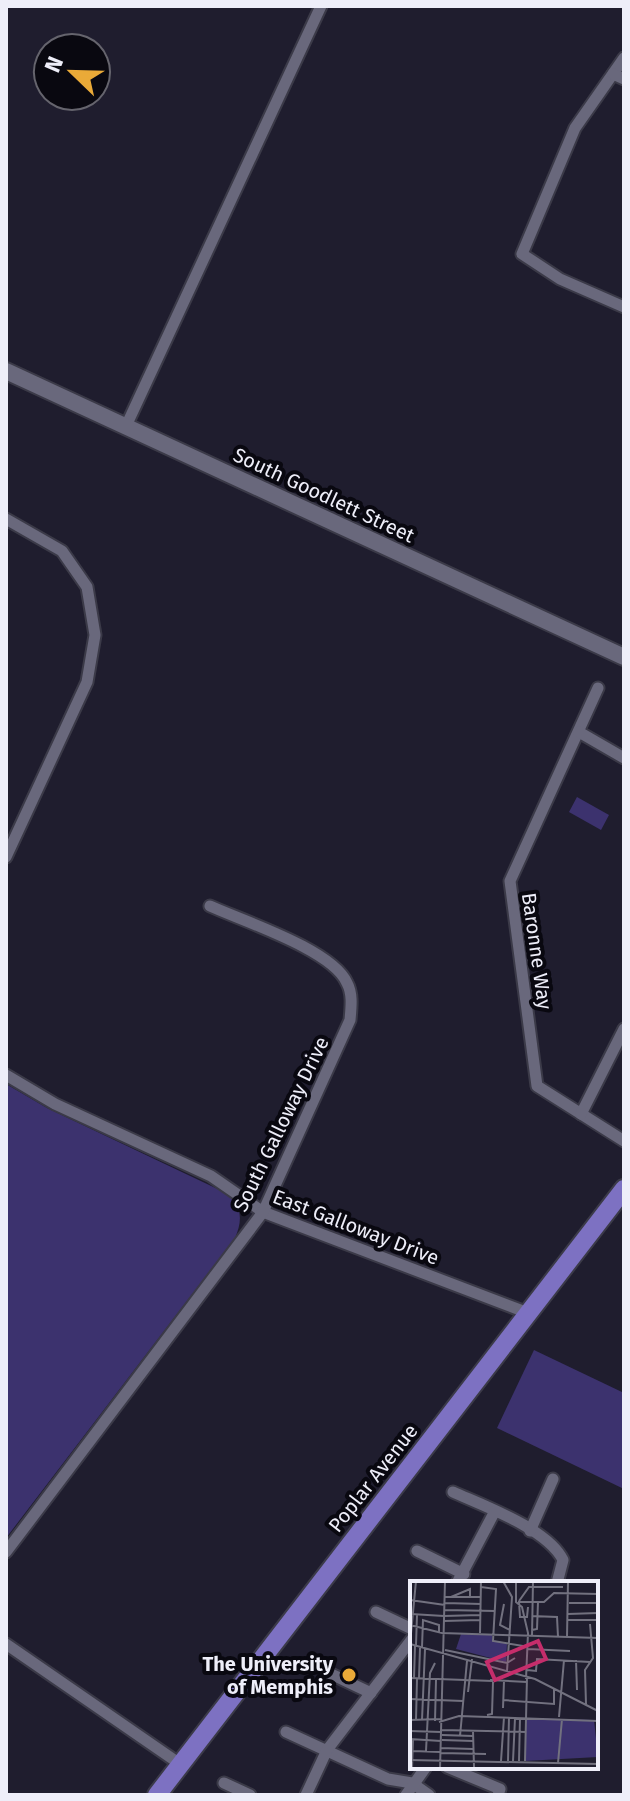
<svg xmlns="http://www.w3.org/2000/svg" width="630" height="1801" font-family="'Fira Sans',sans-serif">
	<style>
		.green { fill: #3c326e }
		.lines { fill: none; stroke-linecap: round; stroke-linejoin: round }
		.minor-casing { stroke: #3b3a48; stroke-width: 15 }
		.secondary-casing { stroke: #3b3a48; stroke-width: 20 }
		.primary-casing { stroke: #3b3a48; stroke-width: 22 }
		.minor { stroke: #69687c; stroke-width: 11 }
		.secondary { stroke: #69687c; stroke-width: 16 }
		.primary { stroke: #7d71c2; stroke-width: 18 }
		.poi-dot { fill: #eaaa38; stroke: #090810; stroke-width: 3 }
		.labels { text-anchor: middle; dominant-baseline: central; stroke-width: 8; stroke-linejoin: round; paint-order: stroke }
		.street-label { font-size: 20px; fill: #eeeef9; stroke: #090810 }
		.poi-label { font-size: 20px; font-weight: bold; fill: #eeeef9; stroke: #090810; text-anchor: end }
		.inset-road { fill: none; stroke: #72717f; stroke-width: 2 }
		.view { fill: #c62d6b; fill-opacity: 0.15; stroke: #c62d6b; stroke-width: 4 }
		.inset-edge { fill: none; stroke: #eeeef9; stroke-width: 4 }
	</style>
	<rect width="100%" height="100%" fill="#1f1d2e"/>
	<g class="green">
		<path d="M577 797 609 815 601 830 569 812Z"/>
		<path d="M6 1084 47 1108 226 1193C242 1205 243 1220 235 1238L6 1538Z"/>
		<path d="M534 1350 624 1393V1489L497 1428Z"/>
	</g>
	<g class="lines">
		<g class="minor-casing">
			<g id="minor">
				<path d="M624 58 575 128 522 254 560 279 624 307"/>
				<path d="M613 74 624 79"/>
				<path d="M127 424 321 6"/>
				<path d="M6 519 62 551 87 587 95 635 87 682 6 857"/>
				<path d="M598 688 510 881 537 1086 624 1141"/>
				<path d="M579 732 624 758"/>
				<path d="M6 1075 55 1104 211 1176 263 1212 528 1313"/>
				<path d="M581 1114 624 1029"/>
				<path d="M453 1492C484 1506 548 1529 563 1560L557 1583"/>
				<path d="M530 1531 553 1479"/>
				<path d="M417 1551 464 1574"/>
				<path d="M6 1552 263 1212 350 1020C351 1008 353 994 347 983 333 950 243 921 210 906"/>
				<path d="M457 1583 495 1511"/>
				<path d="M376 1612 412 1629"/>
				<path d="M6 1644 180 1764"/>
				<path d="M329 1673 371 1693"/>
				<path d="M286 1732 388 1779 412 1783 429 1795"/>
				<path d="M447 1767 500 1789 498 1795"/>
				<path d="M224 1783 250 1795"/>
				<path d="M306 1795 327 1750 412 1639"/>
				<path d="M406 1795 426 1767"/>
			</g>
		</g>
		<g class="secondary-casing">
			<path id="secondary" d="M6 371 624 657"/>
		</g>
		<g class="primary-casing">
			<path id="primary" d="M157 1795 624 1189"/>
		</g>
		<use href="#minor" class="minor"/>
		<use href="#secondary" class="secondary"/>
		<use href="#primary" class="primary"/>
	</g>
	<circle class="poi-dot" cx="349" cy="1675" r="8"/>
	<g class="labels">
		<g class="street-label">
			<text transform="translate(324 495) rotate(25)">South Goodlett Street</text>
			<text transform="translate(537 951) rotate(82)">Baronne Way</text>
			<text transform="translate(281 1124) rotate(-64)">South Galloway Drive</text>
			<text transform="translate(356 1227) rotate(21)">East Galloway Drive</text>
			<text transform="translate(373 1478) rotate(-52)">Poplar Avenue</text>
		</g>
		<g class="poi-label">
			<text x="333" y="1664">The University<tspan x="333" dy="23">of Memphis</tspan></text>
		</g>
	</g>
	<g transform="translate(410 1581)">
		<rect width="188" height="188" fill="#1f1d2e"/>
		<path d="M51 53 82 54V59L97 62 96 81 46 68ZM116 137 184 139 188 176 115 180Z" fill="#3c326e"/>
		<path class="inset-road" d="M6 0 0 63 125 98 188 130M35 0 71 1M93 0 102 16 97 90M106 0V21L112 26 118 52 116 98M132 0 188 1M71 6 86 8 83 60 113 65M35 16H71M41 16 60 8V16M0 19 35 24M109 20 119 6H153M35 22 71 23M159 22H188M94 23 90 44 100 49M118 26 117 36H110L109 21H134L144 12 188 13M35 29 85 30M1 33 34 35M158 33 188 32M34 35 70 34M122 35 147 36 148 56M158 39H188M34 40 70 39M0 44 32 52 188 57M122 49 127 48 128 21M70 52 71 0M122 55 123 0M157 56 158 0M6 64 7 34M12 66 13 39 29 44V52M118 68 160 70M35 69 97 82 105 77M166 79 167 109M117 89 126 90 127 78 180 81M0 97 83 100M4 97 5 65M9 97 10 67M80 99 117 101M58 111 62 78M0 118 53 120M93 119 144 123V108M176 123 175 89 183 77 180 43M93 127 94 100M77 134 82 133 83 101M149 136 154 79M0 139 31 138M6 139 7 98M12 139 15 68M25 140 26 99M29 141 49 135 188 140M31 149 116 151M0 150 31 151M63 150 64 186M32 154 63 155M50 155 57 80M0 158 31 160M32 159 63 160M30 167 63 168M3 170 30 171M16 170 20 92 25 82M31 172 76 173M0 179 188 183M91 180 94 136M98 180 99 136M103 180 105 137M109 180 110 137M115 180 117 96M148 182 152 138M2 188 3 158M30 188 35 0"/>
		<path class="view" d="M128 60 136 78 85 99 77 81Z"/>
		<rect width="188" height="188" class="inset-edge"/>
	</g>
	<rect width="630" height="1801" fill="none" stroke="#eeeef9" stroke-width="16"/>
	<g transform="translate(72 72) rotate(293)"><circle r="38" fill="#090810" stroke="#65646d" stroke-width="2"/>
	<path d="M0-6L14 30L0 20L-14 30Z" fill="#eaaa38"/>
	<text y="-12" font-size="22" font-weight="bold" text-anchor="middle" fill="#eeeef9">N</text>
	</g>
</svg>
